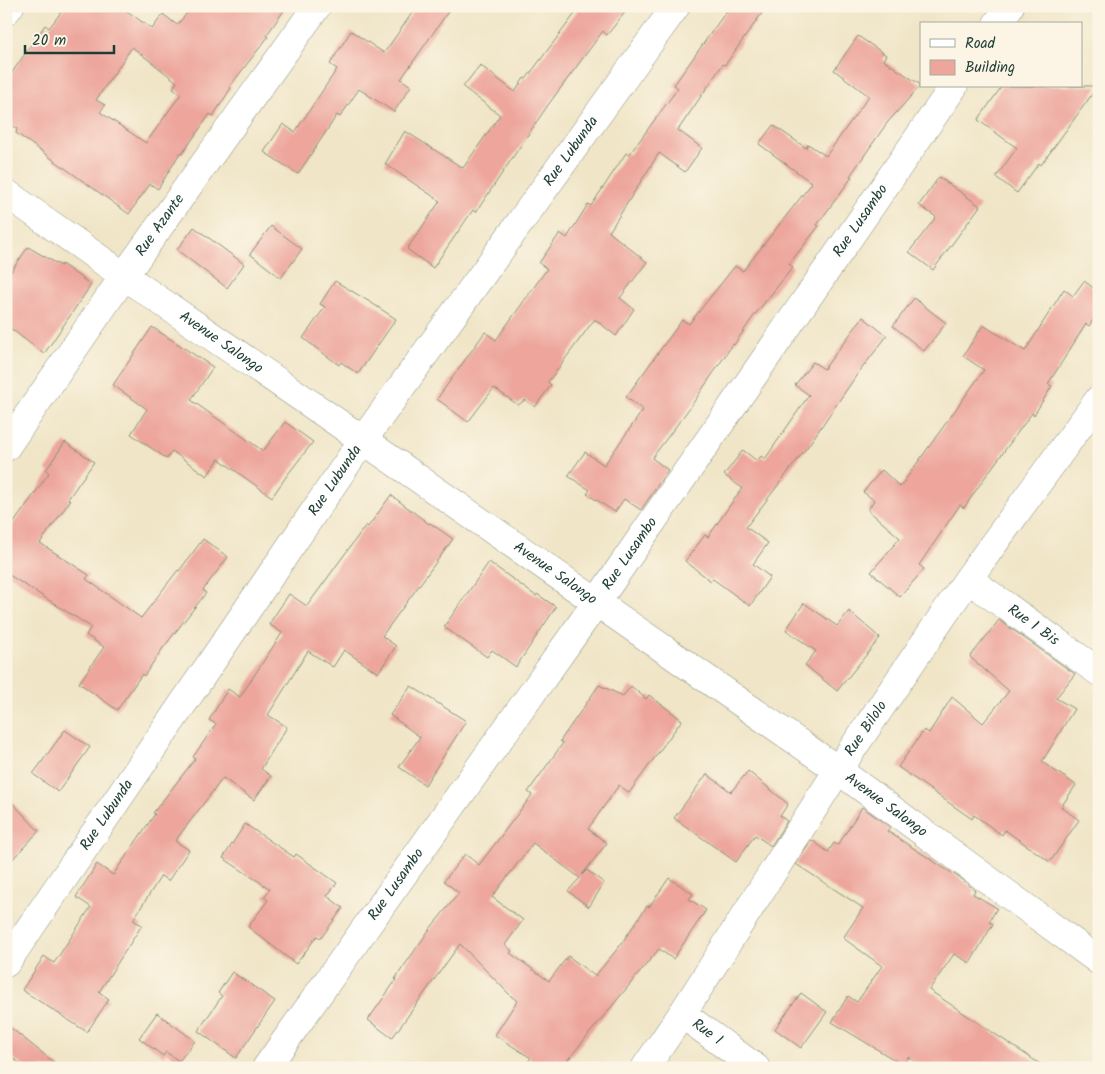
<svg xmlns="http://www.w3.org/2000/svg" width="1105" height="1074" font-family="Kalam,sans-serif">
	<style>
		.building { fill: #eda59c; fill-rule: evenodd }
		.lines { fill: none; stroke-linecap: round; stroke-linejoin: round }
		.minor-casing { stroke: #88917e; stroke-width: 29 }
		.minor { stroke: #fff; stroke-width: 28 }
		.labels { text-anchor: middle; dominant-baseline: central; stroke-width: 5; stroke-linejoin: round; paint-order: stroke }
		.street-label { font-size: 15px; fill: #1f3d34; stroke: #fcf5e5 }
	</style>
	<rect width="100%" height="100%" fill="#fcf5e5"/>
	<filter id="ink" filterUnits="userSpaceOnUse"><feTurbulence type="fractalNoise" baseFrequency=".02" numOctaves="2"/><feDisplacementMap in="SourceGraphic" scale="10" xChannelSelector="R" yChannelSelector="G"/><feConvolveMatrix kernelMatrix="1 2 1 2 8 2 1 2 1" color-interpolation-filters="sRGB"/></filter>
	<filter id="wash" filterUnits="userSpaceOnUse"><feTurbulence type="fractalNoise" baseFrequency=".0096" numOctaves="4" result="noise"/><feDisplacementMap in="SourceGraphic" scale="20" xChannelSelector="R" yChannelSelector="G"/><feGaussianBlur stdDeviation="1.12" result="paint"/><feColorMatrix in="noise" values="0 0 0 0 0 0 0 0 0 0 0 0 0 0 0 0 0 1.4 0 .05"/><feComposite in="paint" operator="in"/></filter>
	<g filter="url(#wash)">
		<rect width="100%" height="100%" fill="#f0e5c7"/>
		<g id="blocks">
			<g class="building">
				<path d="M66 6H120L152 29 163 14 177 25 193 6H287L266 36 268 37 230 86 231 88 213 116 210 114 182 154 180 153 158 189 150 184 129 214 16 133 17 129 6 121V81L45 25 49 28ZM132 47 177 82 173 88 181 94 146 143 100 112 105 105 96 100Z"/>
				<path d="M417 6H452L401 79 411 86 394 112 359 89 340 117 337 115 298 174 264 152 283 124 295 132 337 69 330 64 351 31 384 53Z"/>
				<path d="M571 6H630L607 35 603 31 548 105 476 212 473 210 433 268 407 249 440 201 385 164 405 131 463 168 500 115 463 87 480 65 515 92 524 78 526 79 577 11Z"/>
				<path d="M730 6H767L725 65 723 64 678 130 702 148 685 172 659 153 609 232 647 262 620 298 634 309 616 336 596 320H594L548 382 551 385 535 407 525 400 518 405 494 388 468 422 437 399 485 332 496 340 547 269 539 263 560 233 567 238 588 204 591 206 626 153 629 155 678 88 674 85Z"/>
				<path d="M858 36 886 55 883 60 921 85 887 123 850 176 852 177 817 225 819 226 789 264 793 267 753 317 734 345 733 344 691 406 652 458 668 470 641 510 624 499 615 512 587 494 590 490 568 476 585 452 604 465 643 410 626 397 682 320 689 324 735 266 743 271 812 183 759 144 773 125 806 148 808 144 826 156 869 96 834 70Z"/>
				<path d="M1002 86H1098L1041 165 1039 163 1017 193 996 177 1017 148 978 120Z"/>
				<path d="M939 177 980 206 933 270 909 252 936 217 919 205Z"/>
				<path d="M271 226 302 249 281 278 250 254Z"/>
				<path d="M194 227 244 264 227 288 177 250Z"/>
				<path d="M28 247 61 266 62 264 91 285 44 354 6 325V279Z"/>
				<path d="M335 281 370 302 396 319 358 374 341 362 339 365 303 338 325 307 320 304Z"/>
				<path d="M1084 281 1099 292V312L1089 326 1086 324 1048 384 1052 386 1034 415 1032 413 983 480 964 508 960 505 919 565 924 569 900 597 871 572 900 538 868 510 874 500 863 492 882 470 900 487 984 370 963 356 983 325 1025 351 1064 289 1073 296Z"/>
				<path d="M914 298 946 323 924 351 893 326Z"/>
				<path d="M863 317 887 336 856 376 808 446 746 527 768 543 753 564 770 577 750 606 713 579 711 581 685 561 705 535 708 537 742 488 724 475 743 450 757 461 761 456 765 459 809 395 795 385 813 362 824 369Z"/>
				<path d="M152 327 213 367 191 400 263 451 285 422 313 442 288 474 272 497 219 459 207 476 172 451 167 459 131 434 147 409 113 385Z"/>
				<path d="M65 442 94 462 68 499 70 501 40 543 89 575 86 579 141 618 178 570 179 571 203 539 228 557 203 590 206 593 163 648 144 676 142 674 117 710 79 683 104 647 86 635 91 627 6 573V534L49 473 46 470Z"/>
				<path d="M391 495 429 524 430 523 453 539 382 636 396 646 378 673 344 650 333 667 308 651 268 715 287 727 261 769 271 776 254 800 223 778 175 841 189 850 168 881 161 876 133 920 142 925 99 992 109 999 87 1032 22 990 44 956 54 963 91 907 76 897 97 864 113 875 155 814 153 813 195 759 193 757 216 724 209 720 228 689 240 697 282 633 269 624 289 594 307 606 366 525 368 527Z"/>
				<path d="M489 562 536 596 537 594 556 607 516 667 492 650 487 657 444 627Z"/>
				<path d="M804 603 837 626 849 611 880 638 837 691 805 665 816 651 786 630Z"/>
				<path d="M999 620 1075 674 1056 698 1074 709 1042 762 1076 785 1061 807 1079 820 1050 862 1005 830 1002 835 974 815 972 819 898 767 924 730 929 733 952 697 983 723 1009 691 970 657Z"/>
				<path d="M599 685 623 696 631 686 646 699 649 695 682 720 629 793 619 785 588 829 607 843 582 875 587 870 604 883 589 907 568 891 580 878 533 843 492 897 523 920 505 945 512 951 510 953 549 981 568 956 595 976 619 947 647 906 649 907 669 878 693 894 689 899 706 910 673 959 659 949 561 1068H523L531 1058 495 1035 517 1001 511 996 460 944 392 1038 368 1020 396 980 395 979 429 930 459 893 444 881 465 854 479 865 532 795 528 792 563 743 560 741Z"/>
				<path d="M411 686 466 721 425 785 399 767 420 737 390 715Z"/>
				<path d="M65 730 90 747 58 792 33 774Z"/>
				<path d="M748 771 788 804 780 816 787 821 771 846 755 835 736 862 674 818 707 774 731 792Z"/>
				<path d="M6 796 39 831 6 866Z"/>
				<path d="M862 807 890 827 887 831 961 879 975 890 973 894 997 908 989 922 993 924 970 963 954 954 929 990 1046 1068H925L908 1057 903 1065 832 1022 848 996 857 1002 882 966 843 938 863 908 796 864 812 840 828 852 834 843 838 845Z"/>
				<path d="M245 824 294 857 296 854 337 883 327 896 343 908 321 938 317 936 296 964 248 927 268 900 264 897 270 889 223 858Z"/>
				<path d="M232 972 275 1001 236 1058 198 1031 222 996 218 993Z"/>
				<path d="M801 993 827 1012 801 1048 775 1029Z"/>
				<path d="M157 1013 195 1041 179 1061 166 1052 163 1056 139 1038Z"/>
				<path d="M6 1024 61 1068H26L6 1053Z"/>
			</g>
		</g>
	</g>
	<g filter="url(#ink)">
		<use href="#blocks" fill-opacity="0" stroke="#88917e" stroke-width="1"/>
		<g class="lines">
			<g class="minor-casing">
				<g id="minor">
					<path d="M6 11 10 6"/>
					<path d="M997 24 1010 6"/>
					<path id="s1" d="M6 193 124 276 363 440 838 770 1099 961"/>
					<path id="s2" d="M6 447 124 276 317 6"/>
					<path id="s3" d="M968 579 1099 672"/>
					<path id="s4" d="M6 963 363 440 676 6"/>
					<path id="s5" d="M682 1014 756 1068"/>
					<path id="s6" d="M266 1068 596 603 954 86"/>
					<path id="s7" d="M645 1068 682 1014 838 770 968 579 1099 399"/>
				</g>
			</g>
			<use href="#minor" class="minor"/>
		</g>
	</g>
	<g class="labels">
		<g class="street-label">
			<text stroke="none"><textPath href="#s4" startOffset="989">Rue Lubunda</textPath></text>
			<text stroke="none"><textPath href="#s6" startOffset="1035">Rue Lusambo</textPath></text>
			<text stroke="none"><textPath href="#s2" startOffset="270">Rue Azante</textPath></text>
			<text stroke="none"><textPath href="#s1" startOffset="262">Avenue Salongo</textPath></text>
			<text stroke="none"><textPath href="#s4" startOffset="584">Rue Lubunda</textPath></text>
			<text stroke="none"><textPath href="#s6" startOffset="630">Rue Lusambo</textPath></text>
			<text stroke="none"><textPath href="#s1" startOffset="668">Avenue Salongo</textPath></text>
			<text stroke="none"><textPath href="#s3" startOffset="80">Rue 1 Bis</textPath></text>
			<text stroke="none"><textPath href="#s7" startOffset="405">Rue Bilolo</textPath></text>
			<text stroke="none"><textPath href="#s1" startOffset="1072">Avenue Salongo</textPath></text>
			<text stroke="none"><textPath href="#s4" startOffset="179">Rue Lubunda</textPath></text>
			<text stroke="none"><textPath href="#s6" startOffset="225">Rue Lusambo</textPath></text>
			<text stroke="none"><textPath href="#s5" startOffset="31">Rue 1</textPath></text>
		</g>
	</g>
	<rect width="1105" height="1074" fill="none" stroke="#fcf5e5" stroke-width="25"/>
	<rect x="920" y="22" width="162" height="65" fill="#fcf5e5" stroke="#a4ab9e"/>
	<rect x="930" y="39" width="25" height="8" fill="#ffffff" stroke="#a4ab9e"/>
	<text x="965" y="48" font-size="15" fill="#1f3d34">Road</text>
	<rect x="930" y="60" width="25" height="15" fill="#eda59c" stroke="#a4ab9e"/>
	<text x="965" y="72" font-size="15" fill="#1f3d34">Building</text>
	<path d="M25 45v8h89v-8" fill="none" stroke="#1f3d34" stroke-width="2.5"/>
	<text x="32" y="45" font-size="15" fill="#1f3d34" stroke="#fcf5e5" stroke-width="4" paint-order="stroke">20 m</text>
</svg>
